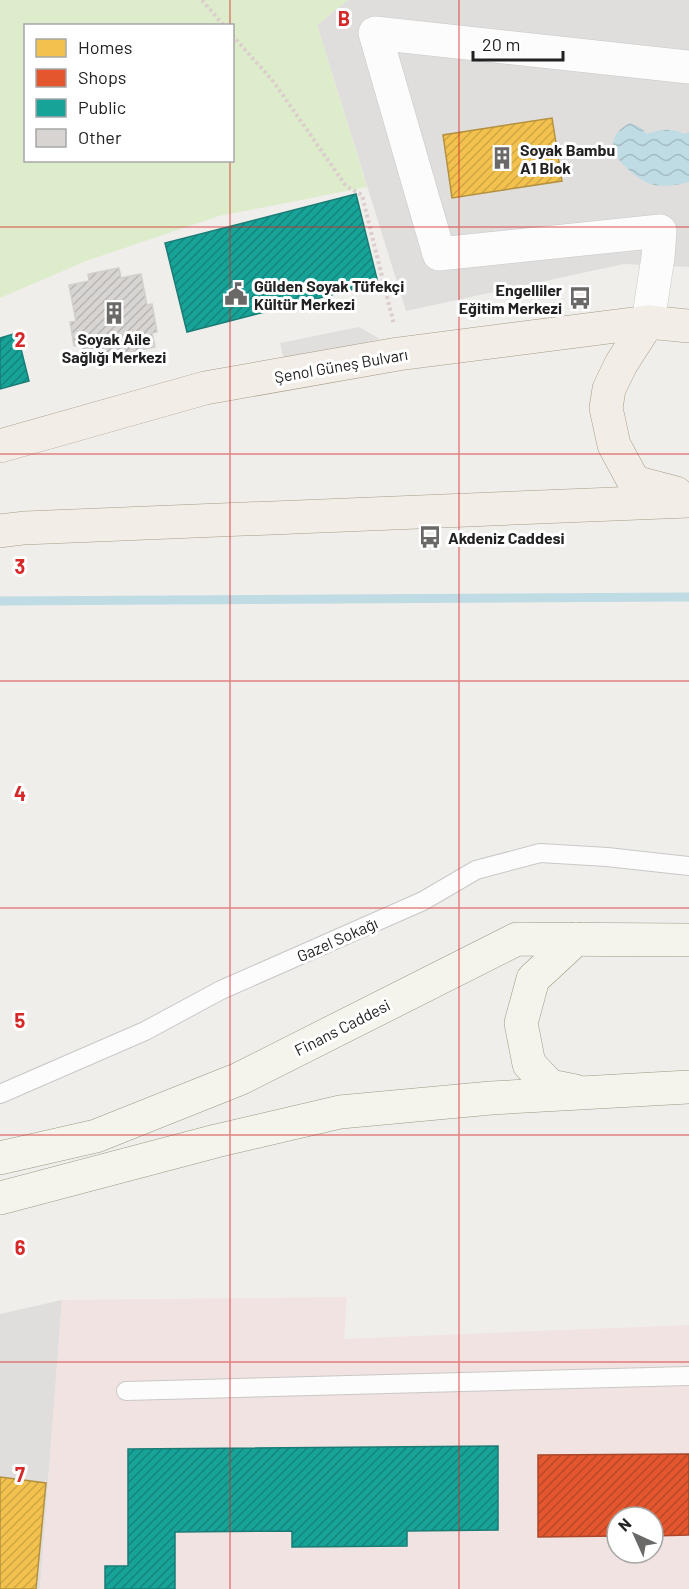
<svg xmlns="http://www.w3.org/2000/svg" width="689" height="1589" font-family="Barlow,sans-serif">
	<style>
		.residential { fill: #dfdedc }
		.commercial { fill: #f1e3e1; fill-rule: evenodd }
		.grass { fill: #ddeccb; fill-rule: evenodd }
		.parking { fill: #e0dfde }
		.water { fill: url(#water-waves) }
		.homes { fill: url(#homes-hatch); stroke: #b49141; stroke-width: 1.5 }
		.shops { fill: url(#shops-hatch); stroke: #aa472a; stroke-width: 1.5 }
		.public { fill: url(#public-hatch); stroke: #1a7c75; stroke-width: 1.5 }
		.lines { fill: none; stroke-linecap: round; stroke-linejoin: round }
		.stream { stroke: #bfdbe3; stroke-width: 9 }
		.building { fill: url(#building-hatch); stroke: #d3d0cc; stroke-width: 1.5 }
		.lane-casing { stroke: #c9c8c7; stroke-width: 20 }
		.street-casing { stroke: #c9c8c7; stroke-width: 34 }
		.secondary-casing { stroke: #999a82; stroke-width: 34 }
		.primary-casing { stroke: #a79c86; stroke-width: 34 }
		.path { stroke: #dccecd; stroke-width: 4; stroke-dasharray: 3 3; stroke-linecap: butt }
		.lane { stroke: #fdfcfc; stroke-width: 18 }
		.street { stroke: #fdfcfc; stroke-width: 33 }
		.secondary { stroke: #f4f4ed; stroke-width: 33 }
		.primary { stroke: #f3ede7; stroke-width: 33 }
		.grid { fill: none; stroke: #d62828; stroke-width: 1.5; stroke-opacity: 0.55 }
		.labels { text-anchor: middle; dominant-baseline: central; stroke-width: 6; stroke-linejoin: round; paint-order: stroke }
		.poi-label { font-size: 16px; font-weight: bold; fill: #222; stroke: #fff; text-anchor: start }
		.street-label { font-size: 16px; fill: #222; stroke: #fff }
		.grid-label { font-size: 20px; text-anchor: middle; font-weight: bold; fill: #d62828; stroke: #fff; stroke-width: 6; stroke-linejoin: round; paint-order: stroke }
	</style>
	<defs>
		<pattern id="water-waves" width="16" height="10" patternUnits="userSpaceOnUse" patternTransform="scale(1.5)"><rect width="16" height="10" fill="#bfdbe3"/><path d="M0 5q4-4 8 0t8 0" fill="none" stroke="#a4bcc2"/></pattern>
		<pattern id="homes-hatch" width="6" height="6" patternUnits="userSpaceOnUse" patternTransform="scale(1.5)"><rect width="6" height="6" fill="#f2c14e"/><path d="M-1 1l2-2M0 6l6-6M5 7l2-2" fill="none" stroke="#cfa644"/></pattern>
		<pattern id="shops-hatch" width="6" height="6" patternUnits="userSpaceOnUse" patternTransform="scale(1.5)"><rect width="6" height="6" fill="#e4572e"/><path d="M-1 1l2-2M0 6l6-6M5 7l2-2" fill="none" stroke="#b84827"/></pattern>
		<pattern id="public-hatch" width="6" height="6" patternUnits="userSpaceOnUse" patternTransform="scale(1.5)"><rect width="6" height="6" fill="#17a398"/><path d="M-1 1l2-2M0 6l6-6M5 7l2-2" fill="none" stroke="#14847c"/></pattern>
		<pattern id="building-hatch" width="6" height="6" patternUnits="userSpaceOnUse" patternTransform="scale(1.5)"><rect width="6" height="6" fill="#d7d4d2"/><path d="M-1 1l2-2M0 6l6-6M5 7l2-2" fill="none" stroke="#b8b6b4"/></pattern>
	</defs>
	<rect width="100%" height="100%" fill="#f0eeeb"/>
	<g class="residential">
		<path d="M348 0H689V267L624 264 406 311 317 25Z"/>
		<path d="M62 1300 40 1589H0V1314Z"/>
	</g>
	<path class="commercial" d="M347 1297 344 1339 689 1325V1589H40L62 1300ZM617 1517H653V1553H617Z"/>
	<path class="grass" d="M0 0H348L317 25 367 187 219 216 86 261 0 298ZM26 26H232V160H26Z"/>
	<path class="parking" d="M359 327 380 339 284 362 280 343Z"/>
	<path class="water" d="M630 123 641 128 647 134C661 129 671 128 685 134L689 132V182C677 185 664 188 651 184 640 181 616 162 614 149 611 136 620 128 630 123Z"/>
	<g class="homes">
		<path d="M552 118 562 181 452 198 443 135Z"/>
		<path d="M0 1477 46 1483 36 1589H0Z"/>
	</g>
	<path class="shops" d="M689 1454V1535L653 1536V1517H617V1536L538 1537V1455Z"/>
	<g class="public">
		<path d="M356 194 378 283 187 332 165 243Z"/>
		<path d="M17 333 29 381 0 389V338Z"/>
		<path d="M498 1446V1530L407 1531V1546L292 1547V1531L175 1532V1589H105V1566H128V1449Z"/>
	</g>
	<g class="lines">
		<path class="stream" d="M0 601 689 597"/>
	</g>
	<path class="building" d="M119 268 121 278 141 274 147 305 152 304 157 332 152 333 155 347 86 361 82 345 74 346 70 322 76 321 69 285 89 281 88 274Z"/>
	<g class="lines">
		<g class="lane-casing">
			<g id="lane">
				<path d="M0 1094 145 1031 221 990 423 901 476 870 540 853 607 857 689 866"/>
				<path d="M126 1391 689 1376"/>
			</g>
		</g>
		<g class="street-casing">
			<path id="street" d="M648 322 658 257 660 231 439 254 375 33 689 67"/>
		</g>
		<g class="secondary-casing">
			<g id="secondary">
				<path d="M575 1091 550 1086 529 1064 521 1023 533 979 576 939"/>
				<path d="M0 1158 96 1136 239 1079 517 939 689 940"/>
				<path d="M0 1198 216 1141 340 1112 491 1098 689 1087"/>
			</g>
		</g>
		<g class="primary-casing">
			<g id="primary">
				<path d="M648 322 621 364 609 389 606 408 614 445 634 482 676 493"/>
				<path d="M0 446 205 388 398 354 648 322 689 326"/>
				<path d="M0 531 24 528 689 501"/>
			</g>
		</g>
		<g class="path">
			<path d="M202 0 224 26"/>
			<path d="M232 35 273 81 346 186 362 195 394 325"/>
		</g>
		<use href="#lane" class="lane"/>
		<use href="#street" class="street"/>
		<use href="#secondary" class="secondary"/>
		<use href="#primary" class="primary"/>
	</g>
	<path class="grid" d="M230 0V26M459 0V1589M230 160V1589M0 227H689M0 454H689M0 681H689M0 908H689M0 1135H689M0 1362H689"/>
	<defs>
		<g id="building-bare" transform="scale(1.8)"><path d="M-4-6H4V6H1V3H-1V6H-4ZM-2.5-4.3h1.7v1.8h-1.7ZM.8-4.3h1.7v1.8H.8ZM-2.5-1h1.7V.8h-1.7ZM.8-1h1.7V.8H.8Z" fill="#6a6968" stroke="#fff" stroke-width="2.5" paint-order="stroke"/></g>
		<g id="civic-bare" transform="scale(1.8)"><path d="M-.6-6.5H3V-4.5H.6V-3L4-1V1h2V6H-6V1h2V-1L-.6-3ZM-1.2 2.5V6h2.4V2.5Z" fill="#6a6968" stroke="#fff" stroke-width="2.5" paint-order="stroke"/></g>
		<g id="bus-bare" transform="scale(1.8)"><path d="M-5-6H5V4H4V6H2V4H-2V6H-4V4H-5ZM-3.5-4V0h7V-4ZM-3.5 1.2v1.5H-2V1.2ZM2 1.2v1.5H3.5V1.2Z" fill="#6a6968" stroke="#fff" stroke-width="2.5" paint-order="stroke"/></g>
	</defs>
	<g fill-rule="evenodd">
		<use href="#building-bare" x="502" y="158"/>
		<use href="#civic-bare" x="236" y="294"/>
		<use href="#bus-bare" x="580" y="298"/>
		<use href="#building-bare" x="114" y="313"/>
		<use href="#bus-bare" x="430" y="537"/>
	</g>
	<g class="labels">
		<g class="poi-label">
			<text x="520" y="149">Soyak Bambu<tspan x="520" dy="18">A1 Blok</tspan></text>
			<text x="254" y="285">Gülden Soyak Tüfekçi<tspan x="254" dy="18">Kültür Merkezi</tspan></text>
			<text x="562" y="289" text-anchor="end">Engelliler<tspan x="562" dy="18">Eğitim Merkezi</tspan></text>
			<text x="114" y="338" text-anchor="middle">Soyak Aile<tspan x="114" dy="18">Sağlığı Merkezi</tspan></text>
			<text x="448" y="537">Akdeniz Caddesi</text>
		</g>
		<g class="street-label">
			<text transform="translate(341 365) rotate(-10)">Şenol Güneş Bulvarı</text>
			<text transform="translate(337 939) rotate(-24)">Gazel Sokağı</text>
			<text transform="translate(342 1027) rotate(-27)">Finans Caddesi</text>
		</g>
	</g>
	<g class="grid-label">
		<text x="344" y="26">B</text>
		<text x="20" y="347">2</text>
		<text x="20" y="574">3</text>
		<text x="20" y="801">4</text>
		<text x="20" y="1028">5</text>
		<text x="20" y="1255">6</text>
		<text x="20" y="1482">7</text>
	</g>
	<rect x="24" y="24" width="210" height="138" fill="#ffffff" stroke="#a7a7a7" stroke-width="1.5"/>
	<rect x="36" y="39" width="30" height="18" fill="#f2c14e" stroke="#a7a7a7" stroke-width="1.5"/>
	<text x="78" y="54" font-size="18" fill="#222222">Homes</text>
	<rect x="36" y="69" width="30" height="18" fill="#e4572e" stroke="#a7a7a7" stroke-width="1.5"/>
	<text x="78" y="84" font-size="18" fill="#222222">Shops</text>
	<rect x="36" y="99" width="30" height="18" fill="#17a398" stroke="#a7a7a7" stroke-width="1.5"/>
	<text x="78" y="114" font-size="18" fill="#222222">Public</text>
	<rect x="36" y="129" width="30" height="18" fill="#d7d4d2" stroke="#a7a7a7" stroke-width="1.5"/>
	<text x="78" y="144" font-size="18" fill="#222222">Other</text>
	<g transform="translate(635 1535) rotate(315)"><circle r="28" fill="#ffffff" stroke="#a7a7a7" stroke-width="1.5"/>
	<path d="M0-4.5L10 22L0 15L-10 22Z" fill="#6a6968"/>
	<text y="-9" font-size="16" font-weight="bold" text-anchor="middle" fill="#222222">N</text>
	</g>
	<path d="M473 51v9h90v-9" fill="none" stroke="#222222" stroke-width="3"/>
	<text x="482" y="51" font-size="18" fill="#222222" stroke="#ffffff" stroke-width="4.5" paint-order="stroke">20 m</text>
</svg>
